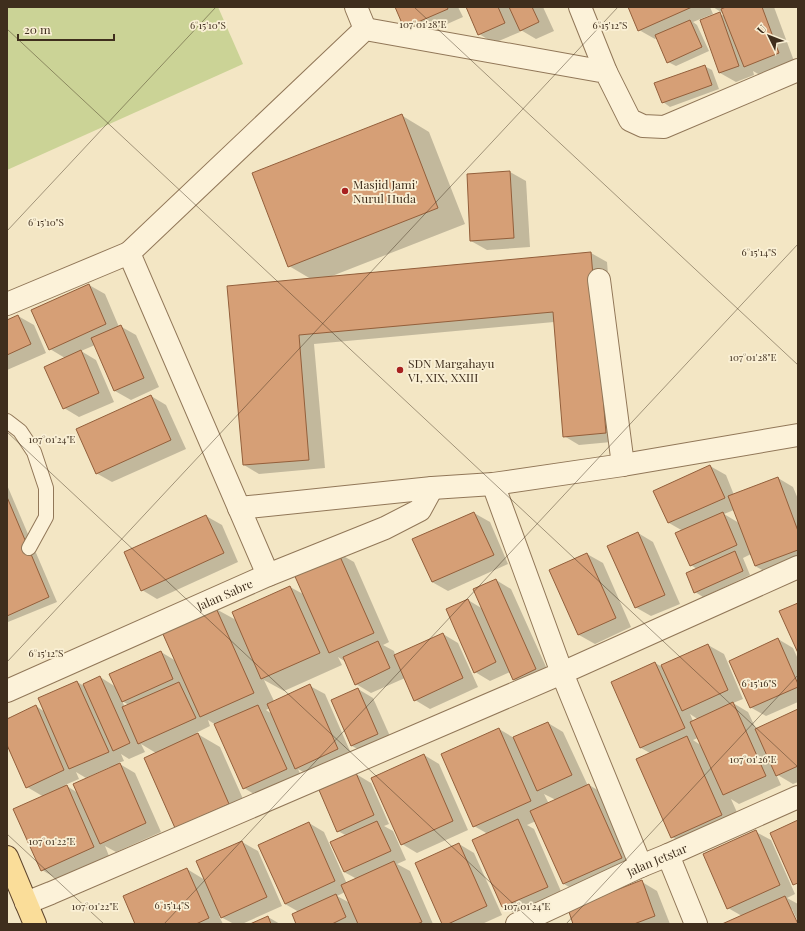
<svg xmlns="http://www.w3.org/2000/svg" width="805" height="931" font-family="'Playfair Display',serif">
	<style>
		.green { fill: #cbd396 }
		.shadow { fill: #0003; fill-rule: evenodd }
		.building { fill: #d69f76; stroke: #935f3b }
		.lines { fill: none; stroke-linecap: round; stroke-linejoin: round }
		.service-casing { stroke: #917758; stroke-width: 16 }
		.minor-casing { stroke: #917758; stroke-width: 24 }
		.primary-casing { stroke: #5e442c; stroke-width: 24 }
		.service { stroke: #fcf2d9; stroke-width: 14 }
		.minor { stroke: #fcf2d9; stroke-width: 22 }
		.primary { stroke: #fadd99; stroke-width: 22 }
		.ticks { fill: none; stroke: #3f2e1d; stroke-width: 1; stroke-opacity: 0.45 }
		.poi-dot { fill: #a72120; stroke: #faf0d5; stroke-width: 1.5 }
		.labels { text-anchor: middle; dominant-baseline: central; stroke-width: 3.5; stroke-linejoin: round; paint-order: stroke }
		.poi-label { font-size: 12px; fill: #3f2e1d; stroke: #faf0d5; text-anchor: start }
		.street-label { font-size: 12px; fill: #3f2e1d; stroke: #faf0d5 }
		.ticks-label { font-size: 10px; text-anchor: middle; fill: #3f2e1d; stroke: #faf0d5; stroke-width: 3.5; stroke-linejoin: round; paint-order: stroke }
	</style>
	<rect width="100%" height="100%" fill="#f3e6c4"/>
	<path class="green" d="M7 7H218L243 64 7 170Z"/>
	<g class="shadow">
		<path d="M396 7H458L463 17 420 36 405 27Z"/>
		<path d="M467 7H543L554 31 536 39 519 29 520 32 494 43 479 34Z"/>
		<path d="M629 7H710L713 14 693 22 697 25 709 51 676 66 668 62 657 38 655 39 639 30Z"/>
		<path d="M713 7H774L794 61 760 75 753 71 754 75 736 82 720 73 701 20 720 14 726 17 724 14Z"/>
		<path d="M704 66 712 70 719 89 670 107 663 102Z"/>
		<path d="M401 115 429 132 465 224 332 276 591 253 607 262 622 441 579 445 564 436 554 322 314 344 325 468 259 474 244 465 311 279 289 266Z"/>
		<path d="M510 172 526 181 530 247 487 250 471 241Z"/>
		<path d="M89 285 105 294 119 327 120 326 136 335 159 387 131 400 115 391 95 345 81 351 96 360 114 402 79 417 64 408 65 358 50 349Z"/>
		<path d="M18 316 34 325 46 353 7 370V321Z"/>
		<path d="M151 396 166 405 186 449 112 482 96 473Z"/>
		<path d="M710 466 726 475 734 495 778 478 793 487 798 499V564L771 575 755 566 751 554 743 558 750 575 703 597 695 592 697 569 691 565 683 531 669 523 654 491ZM734 510 739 523 724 514Z"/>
		<path d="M7 485 57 602 8 622 7 621Z"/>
		<path d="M474 513 490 522 508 564 448 591 432 582 414 540Z"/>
		<path d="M206 516 222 525 238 562 157 599 142 590Z"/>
		<path d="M638 533 653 542 680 604 651 616 635 607Z"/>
		<path d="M338 553 354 562 389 642 383 645 394 651 395 655 443 634 458 643 478 687 430 709 415 700 405 678 371 693 356 684 346 662 338 657 342 665 284 691 264 680 274 701 310 686 325 694 353 758 312 777 298 769 302 778 259 797 244 788 216 725 208 720 210 726 196 733 220 747 251 817 199 841 156 753 141 744 145 752 129 759 121 754 124 761 118 763 135 773 161 832 116 852 105 846 109 856 57 879 42 870 44 797 27 787 7 742V720L36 706 45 712 77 682 86 687 100 677 116 687 161 652 176 661 216 609 236 620 290 587 305 595ZM122 701 129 705 125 707ZM270 708 272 714 266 710ZM110 767 111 768 78 793 65 785 79 779 76 772 86 778Z"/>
		<path d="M587 554 603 563 631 627 595 644 579 635 551 570Z"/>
		<path d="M496 580 511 589 551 678 529 688 514 679 510 672 490 681 475 672 468 600 483 609Z"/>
		<path d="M778 639 793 648 798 659V702L766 716 750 707Z"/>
		<path d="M708 645 724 654 743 699 733 703 748 712 756 729 798 711V782L793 784 776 774 781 785 739 804 731 799 744 828 695 850 672 837 650 753 641 748 655 663 664 668ZM690 714 696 718 698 719 693 721ZM698 738 702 746 693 740Z"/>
		<path d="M358 689 373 698 393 743 367 754 352 746Z"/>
		<path d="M548 723 563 732 588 786 589 785 611 798 644 870 586 897 564 884 536 821 527 825 534 829 563 896 519 916 503 907 474 840 488 834 474 826 499 729 514 738ZM544 794 556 800 549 804Z"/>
		<path d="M424 755 439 764 468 830 417 853 402 844Z"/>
		<path d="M356 774 371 783 389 824 384 826 393 831 406 860 397 864 410 871 433 924H297L299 912 285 904 309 823 324 832 347 884 357 879 344 872 347 836 338 831ZM345 892 350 903 337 896Z"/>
		<path d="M756 832 771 840 795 894 787 898 798 904V922L792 909H790L797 924H725L742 916 728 908Z"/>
		<path d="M242 842 258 851 282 906 242 924H234L219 916 223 924H136L187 869 205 880Z"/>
		<path d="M459 844 474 853 502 915 482 924H443Z"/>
		<path d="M642 882 657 891 670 924H574Z"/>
		<path d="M268 917 280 924H253Z"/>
	</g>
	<g class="building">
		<path d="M395 7H447L448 9 404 28Z"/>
		<path d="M466 7H498L505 23 478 35Z"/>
		<path d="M509 7H532L539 22 520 31Z"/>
		<path d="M628 7H692L638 31Z"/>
		<path d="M726 7H762L779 53 744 67 721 9Z"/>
		<path d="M720 12 739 66 719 73 700 20Z"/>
		<path d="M690 20 702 47 667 63 655 35Z"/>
		<path d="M705 65 712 85 662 103 654 83Z"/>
		<path d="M402 114 438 208 288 267 252 173Z"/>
		<path d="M510 171 514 238 470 241 467 174Z"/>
		<path d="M591 252 606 433 563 437 553 312 299 335 309 460 243 465 227 286Z"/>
		<path d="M89 284 106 324 49 350 31 310Z"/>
		<path d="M18 315 31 344 7 355V320Z"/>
		<path d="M121 325 144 378 114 391 91 338Z"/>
		<path d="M81 350 99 393 63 409 44 367Z"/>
		<path d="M151 395 171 440 96 474 76 429Z"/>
		<path d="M710 465 725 498 668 523 653 491Z"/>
		<path d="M778 477 798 531V550L755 566 728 496Z"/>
		<path d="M7 497 49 597 7 616Z"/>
		<path d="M474 512 494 555 432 582 412 539Z"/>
		<path d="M723 512 737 545 690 566 675 533Z"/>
		<path d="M206 515 224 553 141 591 124 552Z"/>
		<path d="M638 532 665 595 635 608 607 546Z"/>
		<path d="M735 551 743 571 694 593 686 573Z"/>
		<path d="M338 552 374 633 329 653 293 572Z"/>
		<path d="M587 553 616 618 578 635 549 570Z"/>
		<path d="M496 579 536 669 513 680 473 589Z"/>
		<path d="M290 586 320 653 261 679 232 612Z"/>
		<path d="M468 599 496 662 474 673 446 609Z"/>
		<path d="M798 603V653L779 611Z"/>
		<path d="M216 608 254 693 200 717 162 632Z"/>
		<path d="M443 633 463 678 414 701 394 655Z"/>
		<path d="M778 638 798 684V687L750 708 729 661Z"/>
		<path d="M378 641 390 668 355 685 343 657Z"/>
		<path d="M708 644 728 690 682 711 661 665Z"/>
		<path d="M161 651 173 679 122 702 109 674Z"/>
		<path d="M655 662 685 728 640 748 611 682Z"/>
		<path d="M100 676 130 743 113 751 83 684Z"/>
		<path d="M77 681 109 752 69 769 38 698Z"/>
		<path d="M179 682 196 718 138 744 122 707Z"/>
		<path d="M310 684 338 749 295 769 267 704Z"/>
		<path d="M358 688 378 734 351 746 331 700Z"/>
		<path d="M733 702 766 776 723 795 690 722Z"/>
		<path d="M36 705 64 770 26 788 7 745V719Z"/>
		<path d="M258 705 287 769 243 789 214 724Z"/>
		<path d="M798 709V766L776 776 755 729Z"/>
		<path d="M548 722 572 775 537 791 513 737Z"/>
		<path d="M499 728 531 801 473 827 441 754Z"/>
		<path d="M198 733 229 804 175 828 144 758Z"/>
		<path d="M687 736 722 815 671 838 636 759Z"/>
		<path d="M424 754 453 821 401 845 371 778Z"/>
		<path d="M120 763 146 823 100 844 73 784Z"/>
		<path d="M356 773 374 815 337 832 319 790Z"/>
		<path d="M589 784 622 858 563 884 530 811Z"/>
		<path d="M67 785 94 847 41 871 13 809Z"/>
		<path d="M518 819 548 887 502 907 472 840Z"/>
		<path d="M798 820V883L793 885 770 833Z"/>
		<path d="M377 821 391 851 344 872 330 842Z"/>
		<path d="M309 822 335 881 285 904 258 845Z"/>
		<path d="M756 830 780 885 727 909 703 854Z"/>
		<path d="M242 841 267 897 221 918 196 861Z"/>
		<path d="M459 843 487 906 448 924H442L415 863Z"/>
		<path d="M394 861 422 922 417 924H358L341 885Z"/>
		<path d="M187 868 209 918 196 924H135L123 896Z"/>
		<path d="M642 880 655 916 634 924H573L568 909Z"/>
		<path d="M336 894 346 917 332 924H296L292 914Z"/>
		<path d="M785 896 798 924H722Z"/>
		<path d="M268 916 271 924H250Z"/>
	</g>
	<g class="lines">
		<g class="service-casing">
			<path id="service" d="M7 421 20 431 34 452 46 488V517L29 548"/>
		</g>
		<g class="minor-casing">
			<g id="minor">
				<path d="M356 7 365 29"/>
				<path d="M580 7 606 72"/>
				<path d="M129 253 365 29 606 72 630 120 643 126 664 127 798 70"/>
				<path d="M599 280 623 465"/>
				<path d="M7 304 129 253 268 575"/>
				<path d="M493 484 562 673 641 866"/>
				<path d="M239 508 432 488 493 484 623 465 798 435"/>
				<path id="s1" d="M7 691 268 575 385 528 420 510 432 488"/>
				<path d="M668 855 696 924"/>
				<path d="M26 903 51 893 562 673 798 567"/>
				<path id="s2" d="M517 924 641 866 668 855 798 797"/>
			</g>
		</g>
		<g class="primary-casing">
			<path id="primary" d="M7 857 35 924"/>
		</g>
		<use href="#service" class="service"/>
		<use href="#minor" class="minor"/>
		<use href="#primary" class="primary"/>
	</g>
	<path class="ticks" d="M414 7 798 365M7 29 798 767M7 231 216 7M7 432 535 924M7 662 618 7M7 834 104 924M164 924 798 244M566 924 798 675"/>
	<g class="poi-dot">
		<circle cx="345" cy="191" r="4"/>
		<circle cx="400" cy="370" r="4"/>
	</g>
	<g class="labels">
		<g class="poi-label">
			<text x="353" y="184">Masjid Jami'<tspan x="353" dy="14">Nurul Huda</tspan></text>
			<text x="408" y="363">SDN Margahayu<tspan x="408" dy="14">VI, XIX, XXIII</tspan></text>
		</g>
		<g class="street-label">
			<text stroke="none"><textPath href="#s1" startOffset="238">Jalan Sabre</textPath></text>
			<text stroke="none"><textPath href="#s2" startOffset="154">Jalan Jetstar</textPath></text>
		</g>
	</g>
	<g class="ticks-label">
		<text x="423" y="28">107°01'28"E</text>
		<text x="208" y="29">6°15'10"S</text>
		<text x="610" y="29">6°15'12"S</text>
		<text x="46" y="226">6°15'10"S</text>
		<text x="759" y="256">6°15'14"S</text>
		<text x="753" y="361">107°01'28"E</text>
		<text x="52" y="443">107°01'24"E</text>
		<text x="46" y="657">6°15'12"S</text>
		<text x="759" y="687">6°15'16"S</text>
		<text x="753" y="763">107°01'26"E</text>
		<text x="52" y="845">107°01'22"E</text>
		<text x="172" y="909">6°15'14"S</text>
		<text x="95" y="910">107°01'22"E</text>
		<text x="527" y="910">107°01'24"E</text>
	</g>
	<rect width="805" height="931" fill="none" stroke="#3f2e1d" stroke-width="16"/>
	<g transform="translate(769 36) rotate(313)" stroke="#faf0d5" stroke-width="3" paint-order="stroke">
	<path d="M0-3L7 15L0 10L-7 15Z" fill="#3f2e1d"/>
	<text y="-6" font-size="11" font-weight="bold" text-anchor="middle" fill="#3f2e1d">U</text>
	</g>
	<path d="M18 34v6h96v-6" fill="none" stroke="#3f2e1d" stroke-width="2"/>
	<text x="24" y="34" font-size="12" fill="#3f2e1d" stroke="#faf0d5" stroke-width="3" paint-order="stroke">20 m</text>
</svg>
